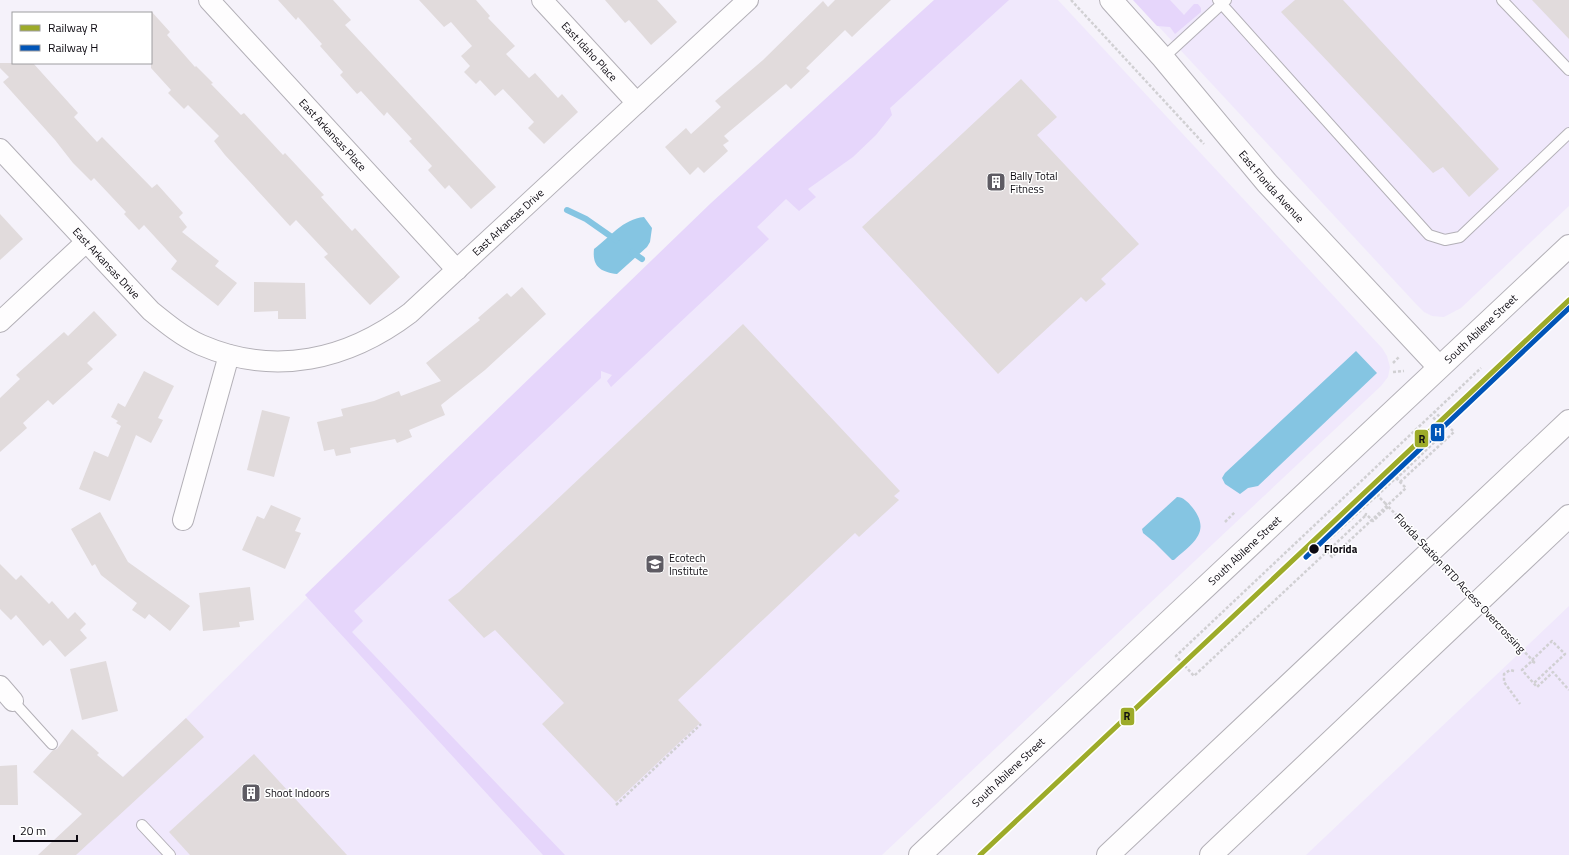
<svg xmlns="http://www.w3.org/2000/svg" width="1569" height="855" font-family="'Titillium Web',sans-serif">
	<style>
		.built { fill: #f0e8fc }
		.green { fill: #e6d6fb }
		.water { fill: #85c5e2 }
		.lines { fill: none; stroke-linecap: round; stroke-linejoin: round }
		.stream { stroke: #85c5e2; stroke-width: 6 }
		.building { fill: #e1dbdc }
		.lane-casing { stroke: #b3b0b7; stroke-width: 12 }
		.street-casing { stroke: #b3b0b7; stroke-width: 22 }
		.secondary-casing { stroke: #b3b0b7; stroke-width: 24 }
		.highway-casing { stroke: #b3b0b7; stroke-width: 24 }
		.path { stroke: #d1d0d3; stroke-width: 2.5; stroke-dasharray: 3 2; stroke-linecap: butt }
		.lane { stroke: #fefdfe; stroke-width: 10 }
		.street { stroke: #fefdfe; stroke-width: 20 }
		.secondary { stroke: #fefdfe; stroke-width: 22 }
		.highway { stroke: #fefdfe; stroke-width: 22 }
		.path-bridge { stroke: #d1d0d3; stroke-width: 2.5; stroke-dasharray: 3 2; stroke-linecap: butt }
		.rail-1-casing { stroke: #fff; stroke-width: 8 }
		.rail-2-casing { stroke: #fff; stroke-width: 8 }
		.rail-1 { stroke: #9dab29; stroke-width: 5 }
		.rail-2 { stroke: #0055b8; stroke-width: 5 }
		.stop-dot { fill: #0d0a11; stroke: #fff; stroke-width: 1.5 }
		.labels { text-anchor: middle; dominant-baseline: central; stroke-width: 3; stroke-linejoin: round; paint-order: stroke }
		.street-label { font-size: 11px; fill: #0d0a11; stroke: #fff }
		.poi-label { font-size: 11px; fill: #0d0a11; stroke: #fff; text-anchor: start }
		.stop-label { font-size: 11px; font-weight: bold; fill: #0d0a11; stroke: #fff; text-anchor: start }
		.line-badge { stroke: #fff; stroke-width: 1.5 }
		.badge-label { font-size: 11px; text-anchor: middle; font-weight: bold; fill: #fff }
		.pale-badge-label { font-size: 11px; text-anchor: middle; font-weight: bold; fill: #111 }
	</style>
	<rect width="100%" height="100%" fill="#f5f2fa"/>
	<g class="built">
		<path d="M969 0H1058L1382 348 1387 356 1390 367 1388 377 1381 386 882 855H38L186 718 317 588Z"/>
		<path d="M1134 0H1569V206L1461 308 1444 317 1432 316 1424 312 1416 304Z"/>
		<path d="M1569 606V855H1306L1474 696Z"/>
	</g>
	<g class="green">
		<path d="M934 0H1009L890 108 892 115 876 135 853 157 808 189 816 197 799 211 786 199 757 227 769 239 611 387 607 381 612 375 601 371V378L354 611 363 621 352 632 565 855H543L305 595 711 203Z"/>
		<path d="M1133 0H1170L1184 15 1194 4H1198L1201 8V12L1175 34 1170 27 1157 26Z"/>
	</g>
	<g class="water">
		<path d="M644 217 652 228 650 242 647 247 617 274C601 272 592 267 594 249 610 237 623 219 644 217Z"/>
		<path d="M1356 351 1377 373 1258 486 1248 488 1240 494 1225 484 1222 478 1225 473Z"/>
		<path d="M1177 497C1183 497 1188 502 1192 507 1212 532 1193 543 1174 560H1172L1154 542 1143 533 1142 529Z"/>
	</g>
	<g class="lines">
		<g class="stream">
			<path d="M567 210 586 219 616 240"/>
			<path d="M632 252 642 259"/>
		</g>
	</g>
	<g class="building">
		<path d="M278 0H333L351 20 345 25 496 187 471 209 449 185 445 189 428 170 432 166 409 141 412 139 387 112 384 116 361 91 357 94 340 75 343 72 320 46 322 44 298 17 296 20Z"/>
		<path d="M419 0H476L490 16 488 18 515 46 506 54 529 78 535 73 558 98 562 94 578 112 544 144 528 128 534 122 503 89 495 96 480 80 476 84 464 72 470 66 461 56 472 46 451 22 444 27Z"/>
		<path d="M605 0H657L677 22 651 45 629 20 625 23Z"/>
		<path d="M835 0H891L852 37 845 30 806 68 810 71 791 89 786 84 724 136 729 141 723 145 728 151 704 173 698 167 690 175 665 147 686 128 691 134 721 107 715 101 763 60 823 1 828 7Z"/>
		<path d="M1295 0H1343L1499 169 1469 197 1443 167 1433 173 1281 12Z"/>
		<path d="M1532 0H1569V39Z"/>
		<path d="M151 11 170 32 167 35 195 67 196 66 213 83 211 84 241 115 244 113 283 155 285 153 324 195 321 197 352 231 355 228 400 277 370 305 324 257 328 254 296 220 290 226 225 155 214 141 219 136 188 105 184 109 168 93 171 90 151 68Z"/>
		<path d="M0 63H33L78 113 74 117 97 142 102 137 152 188 157 184 183 213 179 217 187 227 182 232 219 261 215 266 237 283 218 306 171 269 177 261 144 225 139 230 124 214 126 212 94 178 91 181 73 163 55 140 3 82 9 77 0 68Z"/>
		<path d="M1021 79 1057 117 1037 135 1139 244 1101 279 1106 284 1086 302 1081 297 998 374 862 227Z"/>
		<path d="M0 214 23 239 0 260Z"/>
		<path d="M254 282 305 283 306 319H278V311L254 312Z"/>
		<path d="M522 287 546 314 485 370 441 405 445 415 409 430 412 437 397 443 395 439 350 448 351 453 336 456 334 449 324 451 317 422 343 416 341 409 374 401 399 391 401 396 441 381 426 363 480 320 478 318 507 293 511 297Z"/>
		<path d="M94 311 117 335 87 363 93 369 53 405 48 400 23 423 27 428 0 452V398L20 379 16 375 35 358 64 332 68 336Z"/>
		<path d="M743 324 900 491 894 496 899 500 859 537 855 533 678 700 700 723 616 802 542 724 564 703 495 630 484 638 448 600 459 592Z"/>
		<path d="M144 371 174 386 158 418 163 420 151 443 136 435 110 501 79 489 94 451 108 457 121 426 116 423 118 421 111 417 118 403 125 407Z"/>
		<path d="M262 410 290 417 274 477 247 470Z"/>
		<path d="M271 505 301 518 295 531 301 533 285 569 242 550 257 516 264 519Z"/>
		<path d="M100 512 128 562 190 606 170 631 149 614 145 619 132 610 137 603 101 575 95 564 92 566 71 529Z"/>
		<path d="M0 564 16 580 21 575 49 604 52 601 68 619 75 612 86 624 80 630 87 638 65 657 50 640 43 646 16 615 11 620 0 609Z"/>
		<path d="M250 587 254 620 239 622 240 627 203 631 199 593Z"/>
		<path d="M106 661 118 711 82 720 70 669Z"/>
		<path d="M186 718 204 737 76 855H38L82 814 33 772 53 750 57 749 72 729 99 753 97 755 123 777Z"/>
		<path d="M254 754 347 855H190L169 832Z"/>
		<path d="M17 765 18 805H0V766Z"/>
	</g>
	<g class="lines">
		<g class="lane-casing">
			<g id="lane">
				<path d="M1218 0 1429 235 1445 240 1460 237 1569 133"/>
				<path d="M1502 0 1569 70"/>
				<path d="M1163 58 1226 0"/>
				<path d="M13 701 52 744"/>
				<path d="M142 825 170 855"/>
			</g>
		</g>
		<g class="street-casing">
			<g id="street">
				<path id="s1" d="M209 0 457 270"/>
				<path id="s2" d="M542 0 637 103"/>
				<path id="s3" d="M0 149 151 311C167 324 183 337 201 345 275 377 348 360 410 313L748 0"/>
				<path d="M0 322 86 242"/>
				<path d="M183 520 229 355"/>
				<path d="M0 686 13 701"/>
			</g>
		</g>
		<g class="secondary-casing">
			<g id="secondary">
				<path id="s4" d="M1111 0 1163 58 1267 183 1439 367"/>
				<path id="s5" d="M920 855 1569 246"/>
			</g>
		</g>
		<g class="highway-casing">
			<g id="highway">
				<path d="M1108 855 1569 421"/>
				<path d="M1211 855 1569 516"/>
			</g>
		</g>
		<g class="path">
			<path d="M1071 0 1204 144"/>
			<path d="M1393 363 1400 356"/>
			<path d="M1393 372 1404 371"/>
			<path d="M1396 478 1406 488 1332 557 1322 546Z"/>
			<path d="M1396 479 1446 431 1431 415"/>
			<path d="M1400 482 1454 432 1435 412"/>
			<path d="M1379 494 1378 496 1387 505"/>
			<path d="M1365 516 1194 676 1176 656 1481 368"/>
			<path d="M1225 522 1235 512"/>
			<path d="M1532 660 1552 641 1565 654 1534 683"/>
			<path d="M1535 663 1532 661 1522 670 1537 687 1553 672 1569 690"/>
			<path d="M1514 671 1510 670 1504 674V682L1520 704"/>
			<path d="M616 805 701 724"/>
		</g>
		<use href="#lane" class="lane"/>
		<use href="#street" class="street"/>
		<use href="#secondary" class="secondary"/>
		<use href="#highway" class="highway"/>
		<g class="path-bridge">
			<path d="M1385 503 1535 663"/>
			<path d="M1365 516 1366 514 1373 521 1388 507"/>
		</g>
		<g class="rail-1-casing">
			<path id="rail-1" d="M980 855 1569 300"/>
		</g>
		<g class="rail-2-casing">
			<path id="rail-2" d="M1306 557 1569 308"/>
		</g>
		<use href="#rail-1" class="rail-1"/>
		<use href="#rail-2" class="rail-2"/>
	</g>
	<defs>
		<g id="building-square" transform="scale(1)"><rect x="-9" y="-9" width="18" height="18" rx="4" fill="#5e5b63" stroke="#fff"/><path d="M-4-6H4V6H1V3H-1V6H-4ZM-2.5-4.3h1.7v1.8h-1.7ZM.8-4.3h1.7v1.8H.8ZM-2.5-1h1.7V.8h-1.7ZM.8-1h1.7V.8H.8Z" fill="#fff"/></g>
		<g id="university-square" transform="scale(1)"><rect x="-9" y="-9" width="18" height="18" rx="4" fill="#5e5b63" stroke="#fff"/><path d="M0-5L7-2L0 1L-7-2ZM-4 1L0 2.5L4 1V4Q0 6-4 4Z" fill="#fff"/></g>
	</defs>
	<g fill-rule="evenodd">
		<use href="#building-square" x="996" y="182"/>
		<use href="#university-square" x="655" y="564"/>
		<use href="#building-square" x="251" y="793"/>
	</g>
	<circle class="stop-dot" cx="1314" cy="549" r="5.5"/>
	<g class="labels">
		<g class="street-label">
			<text stroke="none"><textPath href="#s2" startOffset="70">East Idaho Place</textPath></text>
			<text stroke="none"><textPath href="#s1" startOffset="183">East Arkansas Place</textPath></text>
			<text stroke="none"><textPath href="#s4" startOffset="246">East Florida Avenue</textPath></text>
			<text stroke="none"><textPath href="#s3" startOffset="638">East Arkansas Drive</textPath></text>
			<text stroke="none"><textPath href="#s3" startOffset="156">East Arkansas Drive</textPath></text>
			<text stroke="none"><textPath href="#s5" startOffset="769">South Abilene Street</textPath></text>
			<text stroke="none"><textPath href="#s5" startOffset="445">South Abilene Street</textPath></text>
			<text transform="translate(1460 583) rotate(47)">Florida Station RTD Access Overcrossing</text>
			<text stroke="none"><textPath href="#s5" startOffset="121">South Abilene Street</textPath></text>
		</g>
		<g class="poi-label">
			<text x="1010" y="176">Bally Total<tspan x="1010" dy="13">Fitness</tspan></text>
			<text x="669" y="558">Ecotech<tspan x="669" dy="13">Institute</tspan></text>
			<text x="265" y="793">Shoot Indoors</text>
		</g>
		<g class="stop-label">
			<text x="1324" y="549">Florida</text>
		</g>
	</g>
	<g class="line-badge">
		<rect x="1430" y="423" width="15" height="19" rx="4" fill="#0055b8"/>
		<rect x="1414" y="429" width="15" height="19" rx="4" fill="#9dab29"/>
		<rect x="1120" y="707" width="15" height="19" rx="4" fill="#9dab29"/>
	</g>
	<g class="badge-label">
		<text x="1438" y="436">H</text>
	</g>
	<g class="pale-badge-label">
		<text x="1422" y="443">R</text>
		<text x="1127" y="720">R</text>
	</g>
	<rect x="12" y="12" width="140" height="52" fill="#ffffff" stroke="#9e9da0"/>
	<rect x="20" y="25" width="20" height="6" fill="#9dab29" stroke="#9e9da0"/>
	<text x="48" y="32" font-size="12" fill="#0d0a11">Railway R</text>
	<rect x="20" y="45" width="20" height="6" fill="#0055b8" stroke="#9e9da0"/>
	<text x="48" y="52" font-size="12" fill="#0d0a11">Railway H</text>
	<path d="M14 835v6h63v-6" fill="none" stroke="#0d0a11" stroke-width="2"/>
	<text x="20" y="835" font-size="12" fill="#0d0a11" stroke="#ffffff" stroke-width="3" paint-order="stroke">20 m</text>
</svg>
